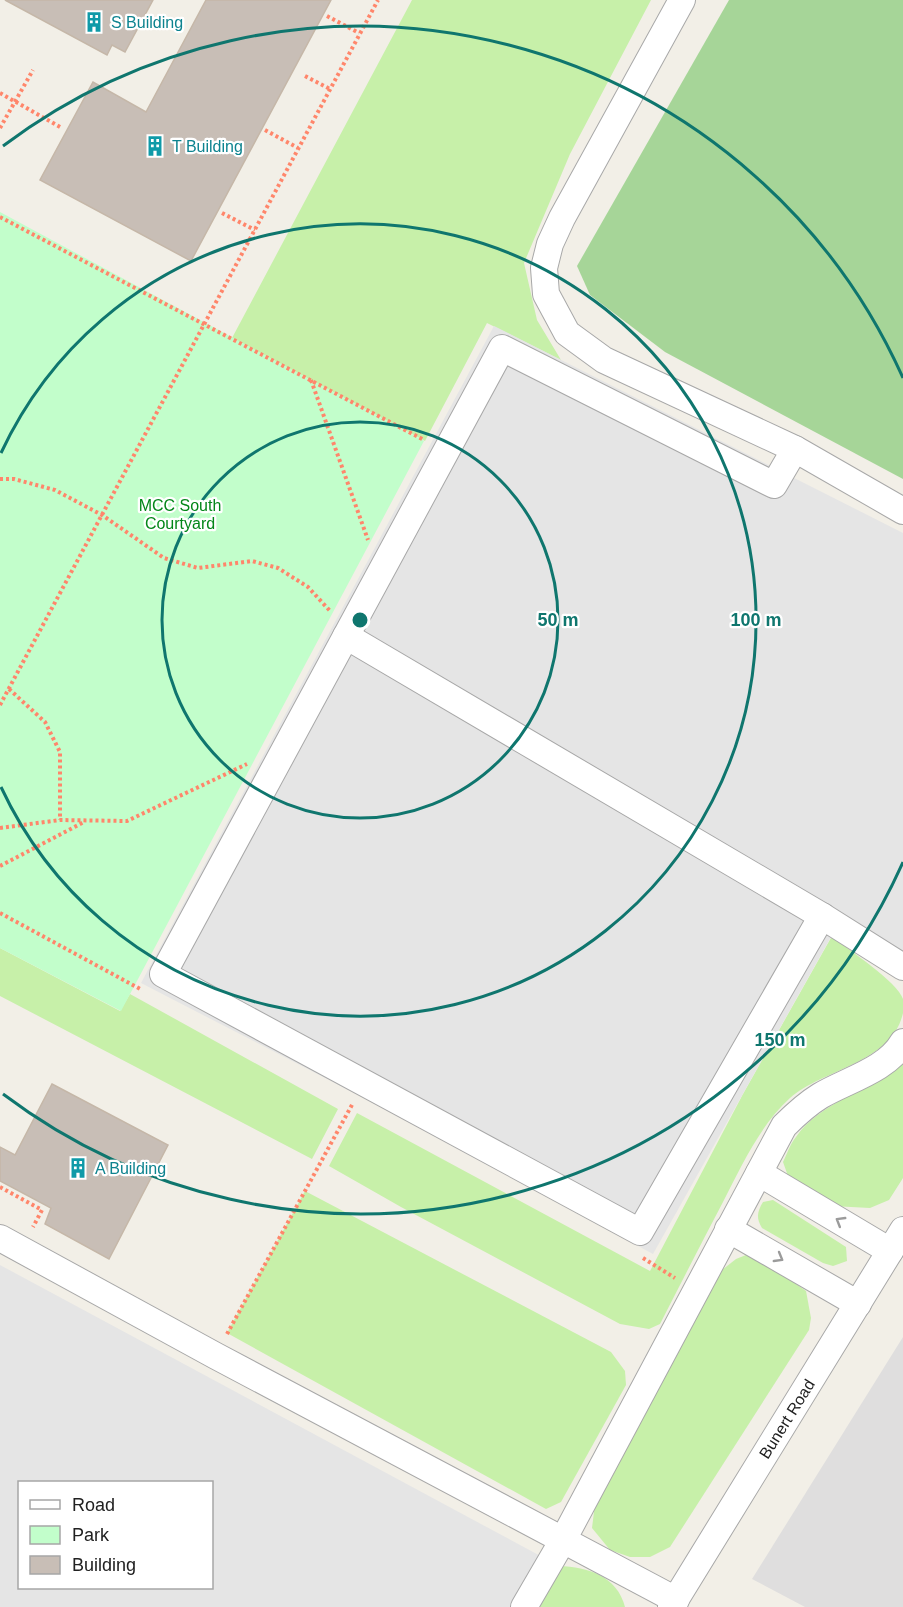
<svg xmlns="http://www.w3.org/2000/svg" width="903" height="1607" font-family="Helvetica,sans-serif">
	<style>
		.residential { fill: #dfdede }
		.grass { fill: #c7f0a9 }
		.forest { fill: #a6d598 }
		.park { fill: #c2fecb }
		.parking { fill: #e5e5e5; fill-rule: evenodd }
		.building { fill: #c8beb6; stroke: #c5b7a8; stroke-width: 1.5 }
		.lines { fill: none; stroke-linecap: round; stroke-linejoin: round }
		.minor-casing { stroke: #a8a8a8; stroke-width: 28 }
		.path { stroke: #ff866b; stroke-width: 4; stroke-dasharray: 3 3; stroke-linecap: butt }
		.minor { stroke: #fff; stroke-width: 26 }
		.oneway { stroke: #9b9b9b }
		.ring { fill: none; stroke: #0f766e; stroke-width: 3 }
		.labels { text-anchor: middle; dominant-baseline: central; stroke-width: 4.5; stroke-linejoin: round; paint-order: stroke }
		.culture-label { font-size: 16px; fill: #0d838f; stroke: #fff; text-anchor: start }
		.park-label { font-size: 16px; fill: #038618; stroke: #fff }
		.street-label { font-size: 16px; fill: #212121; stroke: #fff }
		.centre { fill: #0f766e; stroke: #fff; stroke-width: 3 }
		.ring-label { font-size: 18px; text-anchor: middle; font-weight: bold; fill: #0f766e; stroke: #fff; stroke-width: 4.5; stroke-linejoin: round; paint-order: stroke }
	</style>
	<rect width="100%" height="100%" fill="#f2efe7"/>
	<path class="residential" d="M903 1337V1607H805L752 1579Z"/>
	<g class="grass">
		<path d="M412 0H651L570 154 524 263 537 320 561 360 487 323 425 441 232 338Z"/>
		<path d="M832 936C847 949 898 982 903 999 903 1003 903 1010 903 1013 892 1063 823 1069 790 1098 760 1125 741 1167 723 1202 702 1242 681 1283 660 1324L649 1329 620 1324 401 1207 329 1166 357 1113 650 1271 743 1094Z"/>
		<path d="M0 948 120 1011 130 994 338 1109 312 1159 0 996Z"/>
		<path d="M903 1064V1178L889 1200 870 1208 813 1205 788 1176 783 1162C787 1154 790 1144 796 1137 818 1104 872 1088 903 1064Z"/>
		<path d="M305 1191 611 1352 625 1371 626 1385 561 1502 546 1509 227 1333Z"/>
		<path d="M773 1200 846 1247 847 1261 833 1266 823 1263 762 1228C756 1218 757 1212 763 1202Z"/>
		<path d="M746 1255 782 1274 806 1291 811 1318 809 1330 670 1547 650 1557H630L610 1550 592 1528 595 1504 722 1270 736 1259Z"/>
		<path d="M559 1566C588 1567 617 1576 625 1607H536Z"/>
	</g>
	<path class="forest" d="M729 0H903V479L665 352 590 295 577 266Z"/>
	<path class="park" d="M0 212 424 441 121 1011 0 948Z"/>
	<g class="parking">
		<path d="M494 326 903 533V980L831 937 653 1254 360 1096 141 983Z"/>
		<path d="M0 1265 559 1566 536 1607H0ZM20 1482H212V1588H20Z"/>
	</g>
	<g class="building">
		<path d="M5 0H153L125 52 112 45 107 55Z"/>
		<path d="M206 0H331L191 261 40 180 93 82 146 112Z"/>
		<path d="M52 1084 168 1145 109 1259 45 1224 51 1208 0 1181V1147L15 1155Z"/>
	</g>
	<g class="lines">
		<g class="minor-casing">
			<g id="minor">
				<path d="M682 0 562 218 550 244 544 268 546 294 567 333 604 360 795 449 903 511"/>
				<path d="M795 449 774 485 502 348 163 974 640 1232 822 916"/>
				<path d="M346 636 822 916 903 967"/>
				<path d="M759 1173 890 1251"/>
				<path d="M728 1229 858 1304"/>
				<path d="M0 1238 216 1356 676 1600"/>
				<path d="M524 1607 563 1540 784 1126C795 1115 807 1104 820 1096 847 1080 887 1070 903 1042"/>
				<path d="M671 1607 903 1230"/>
			</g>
		</g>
		<g class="path">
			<path d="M327 16 359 33"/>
			<path d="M305 76 330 89"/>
			<path d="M0 93 60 127"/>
			<path d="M0 128 33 70"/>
			<path d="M265 130 298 148"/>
			<path d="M222 213 255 230"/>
			<path d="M0 217 424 440"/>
			<path d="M311 380 368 540"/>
			<path d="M0 479H14L55 490 102 515 164 558 198 568 252 561 278 568 308 587 331 612"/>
			<path d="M9 689 45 722 60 752V820"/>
			<path d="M0 705 378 0"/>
			<path d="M0 828 60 820 127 821 247 764"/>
			<path d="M0 866 84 822"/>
			<path d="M0 913 142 990"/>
			<path d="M0 1187 42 1210 33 1227"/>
			<path d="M643 1258 675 1278"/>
			<path d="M227 1334 353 1103"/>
		</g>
		<use href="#minor" class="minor"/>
	</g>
	<defs><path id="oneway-chevron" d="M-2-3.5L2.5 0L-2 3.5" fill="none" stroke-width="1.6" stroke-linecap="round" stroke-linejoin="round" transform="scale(1.5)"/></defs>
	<g class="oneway">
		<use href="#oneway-chevron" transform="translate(840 1221) rotate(-149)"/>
		<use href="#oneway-chevron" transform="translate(779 1258) rotate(30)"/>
	</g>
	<g class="ring">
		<circle cx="360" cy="620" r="198"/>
		<path d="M1 453A396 396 0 1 1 1 787"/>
		<path d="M903 862A594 594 0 0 1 3 1094M3 146A594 594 0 0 1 903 378"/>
	</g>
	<defs>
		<g id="building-bare" transform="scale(1.62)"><path d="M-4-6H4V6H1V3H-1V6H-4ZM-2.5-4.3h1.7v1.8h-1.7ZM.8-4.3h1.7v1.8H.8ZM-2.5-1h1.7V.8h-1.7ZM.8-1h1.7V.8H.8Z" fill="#0f9aa8" stroke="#fff" stroke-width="2.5" paint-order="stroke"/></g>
	</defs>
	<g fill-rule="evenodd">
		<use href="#building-bare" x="94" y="22"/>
		<use href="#building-bare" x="155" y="146"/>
		<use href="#building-bare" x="78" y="1168"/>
	</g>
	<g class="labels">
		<g class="culture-label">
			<text x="111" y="22">S Building</text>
			<text x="172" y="146">T Building</text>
			<text x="95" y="1168">A Building</text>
		</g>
		<g class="park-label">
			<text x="180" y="505">MCC South<tspan x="180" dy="18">Courtyard</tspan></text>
		</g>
		<g class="street-label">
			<text transform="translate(787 1419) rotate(-58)">Bunert Road</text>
		</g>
	</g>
	<circle cx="360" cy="620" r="9" class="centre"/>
	<g class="ring-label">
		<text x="558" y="626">50 m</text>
		<text x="756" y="626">100 m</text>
		<text x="780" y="1046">150 m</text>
	</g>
	<rect x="18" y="1481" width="195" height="108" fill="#ffffff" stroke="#a6a6a6" stroke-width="1.5"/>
	<rect x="30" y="1500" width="30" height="9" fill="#ffffff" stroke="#a6a6a6" stroke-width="1.5"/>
	<text x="72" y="1511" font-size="18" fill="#212121">Road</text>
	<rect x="30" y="1526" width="30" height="18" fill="#c2fecb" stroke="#a6a6a6" stroke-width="1.5"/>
	<text x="72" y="1541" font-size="18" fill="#212121">Park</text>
	<rect x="30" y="1556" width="30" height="18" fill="#c8beb6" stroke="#a6a6a6" stroke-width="1.5"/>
	<text x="72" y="1571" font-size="18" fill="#212121">Building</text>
</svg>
